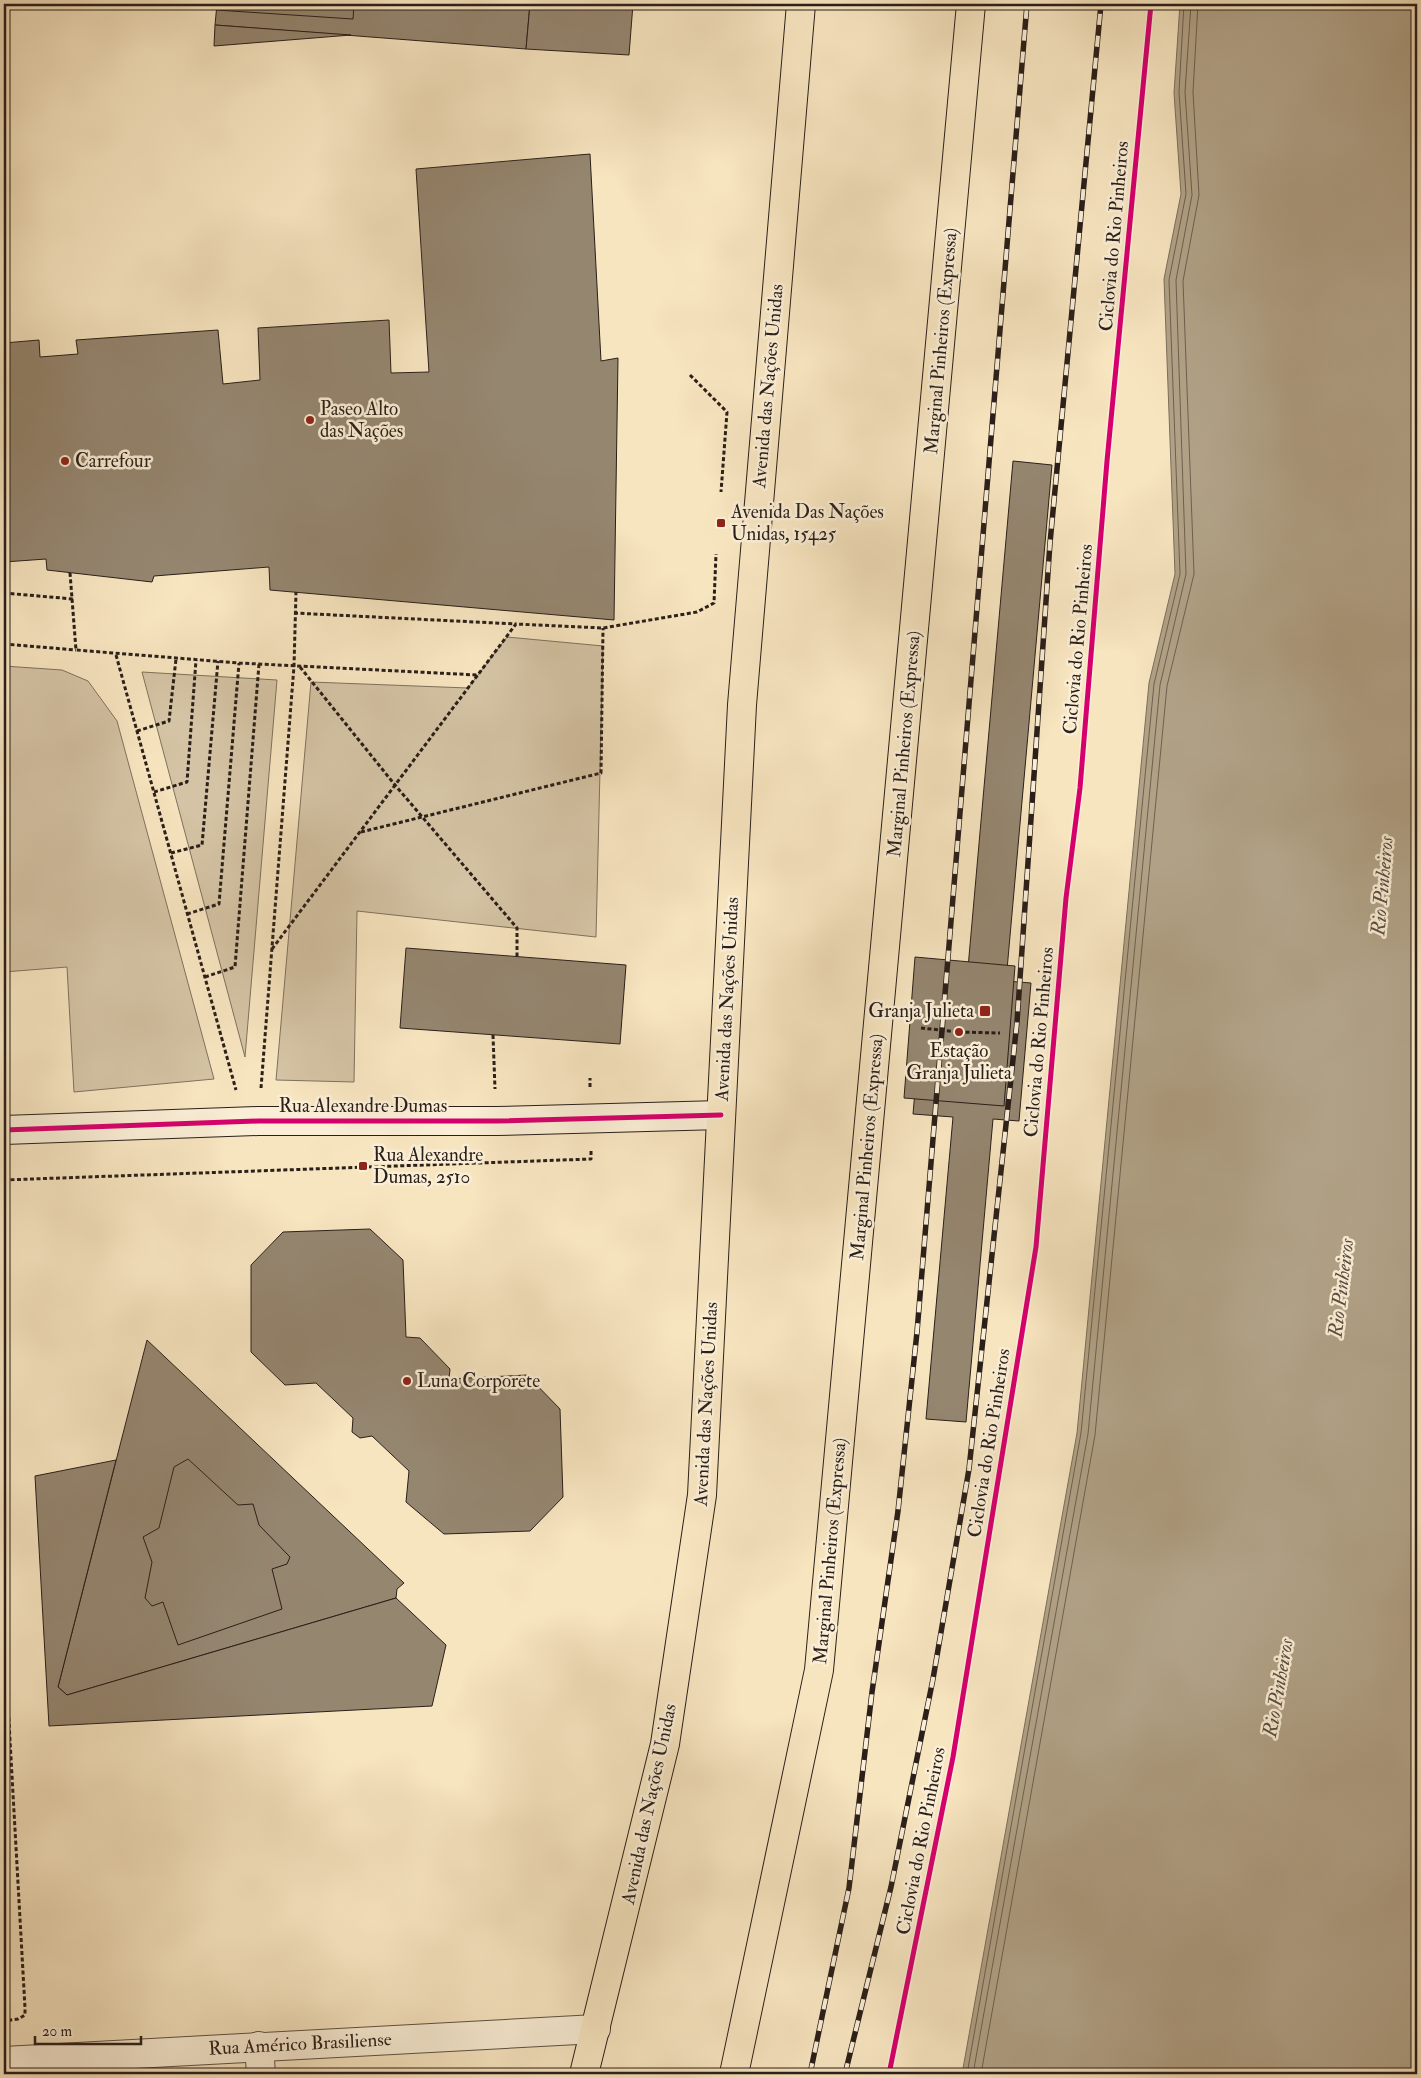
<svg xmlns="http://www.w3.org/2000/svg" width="1421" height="2078" font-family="'IM FELL Double Pica',serif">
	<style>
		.green { fill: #d4c3a4; stroke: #7f715e }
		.water { fill: #b1a287; stroke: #7b6e5b }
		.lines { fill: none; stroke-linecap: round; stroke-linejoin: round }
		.shore { stroke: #6e6050; stroke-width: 1 }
		.building { fill: #958670; stroke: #2a1f19 }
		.street-casing { stroke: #5d5043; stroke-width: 30 }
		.secondary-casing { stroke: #2a1f19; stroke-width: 30 }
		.highway-casing { stroke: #2a1f19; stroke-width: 30 }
		.path { stroke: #2a1f19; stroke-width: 3; stroke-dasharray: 4 2.5; stroke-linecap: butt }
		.street { stroke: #faeed6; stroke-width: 28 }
		.secondary { stroke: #faeed6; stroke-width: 28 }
		.highway { stroke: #f7e5c0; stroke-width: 28 }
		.rail-casing { stroke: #2a1f19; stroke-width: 5.5 }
		.rail { stroke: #faeed6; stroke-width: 4; stroke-dasharray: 11; stroke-linecap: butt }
		.path-bridge { stroke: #2a1f19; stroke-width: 3; stroke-dasharray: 4 2.5; stroke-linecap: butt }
		.cycleway-casing { stroke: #faeed6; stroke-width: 8 }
		.cycleway { stroke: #d6006c; stroke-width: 5 }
		.poi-dot { fill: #8f2418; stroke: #faeed6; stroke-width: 2 }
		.labels { text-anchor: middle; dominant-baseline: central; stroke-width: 5; stroke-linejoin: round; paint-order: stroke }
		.street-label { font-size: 19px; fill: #2a1f19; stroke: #faeed6 }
		.poi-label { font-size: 19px; fill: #2a1f19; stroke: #faeed6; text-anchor: start }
		.water-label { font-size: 20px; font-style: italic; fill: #594d40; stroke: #faeed6 }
	</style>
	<rect width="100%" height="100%" fill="#f7e5c0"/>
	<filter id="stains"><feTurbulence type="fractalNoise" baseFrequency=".004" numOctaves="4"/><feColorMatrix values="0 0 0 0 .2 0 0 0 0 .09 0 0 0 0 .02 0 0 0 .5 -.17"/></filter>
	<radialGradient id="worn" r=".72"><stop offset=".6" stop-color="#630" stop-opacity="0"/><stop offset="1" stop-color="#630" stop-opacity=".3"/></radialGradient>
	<g class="green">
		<path d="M507 637 603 646 596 937 357 911 354 1082 276 1080 311 682 468 688Z"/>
		<path d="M4 666 62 670 88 681 117 721 214 1079 74 1092 67 967 4 972Z"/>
		<path d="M142 672 277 680 245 1057Z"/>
	</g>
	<path class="water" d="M1180 4H1417V2074H962L1077 1433 1149 683 1175 574 1164 279 1181 194 1174 93Z"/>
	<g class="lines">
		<g class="shore">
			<path d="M967 2074 1081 1433 1154 684 1180 574 1169 280 1186 194 1179 92 1184 4"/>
			<path d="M973 2074 1088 1434 1160 685 1186 574 1176 280 1192 195 1185 92 1191 4"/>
			<path d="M981 2074 1095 1435 1167 686 1194 574 1183 281 1199 195 1193 92 1198 4"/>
		</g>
	</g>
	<g class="building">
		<path d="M217 4H530L526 49 215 25Z"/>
		<path d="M217 4H354L353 19 216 10Z"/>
		<path d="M530 4H633L629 55 526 49Z"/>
		<path d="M215 25 351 35 214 46Z"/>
		<path d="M590 154 601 361 618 358 614 620 270 590 269 567 154 576 152 582 47 570 46 559 4 562V343L39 340 40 357 78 354 76 340 218 330 223 384 260 380 258 328 389 320 391 373 429 372 416 169Z"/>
		<path d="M1013 461 1052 465 1006 981 1031 983 1019 1121 993 1119 966 1422 926 1419 953 1117 913 1114 925 976 967 979Z"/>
		<path d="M406 948 626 965 620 1044 400 1028Z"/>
		<path d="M915 957 1015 966 1004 1106 904 1098Z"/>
		<path d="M370 1229 403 1260 406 1337 420 1338 450 1369 449 1379 527 1375 560 1409 563 1497 530 1531 444 1534 406 1502 409 1471 372 1436 360 1438 352 1432 353 1418 316 1383 285 1385 251 1352V1265L283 1232Z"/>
		<path d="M147 1340 404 1583 397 1589 396 1598 67 1695 58 1687Z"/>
		<path d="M188 1459 238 1505 253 1504 259 1525 290 1557 287 1564 272 1569 282 1609 178 1645 163 1602 152 1606 145 1598 152 1562 143 1537 159 1528 174 1467Z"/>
		<path d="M116 1460 58 1687 67 1695 396 1598 446 1645 432 1706 49 1726 35 1476Z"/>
	</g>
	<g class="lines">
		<g class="street-casing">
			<g id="street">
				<path d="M259 2046 261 2074"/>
				<path d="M4 2061 596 2029"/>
			</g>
		</g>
		<g class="secondary-casing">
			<path id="secondary" d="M4 1130 258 1121H497L721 1115"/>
		</g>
		<g class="highway-casing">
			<g id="highway">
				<path d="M584 2074 665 1744 702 1495 742 705 801 4"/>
				<path d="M734 2074 819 1670 971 4"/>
			</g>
		</g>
		<g class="path">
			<path d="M690 375 727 412 721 492"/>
			<path d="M70 573 76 650 239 663 477 675"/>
			<path d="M4 593 73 599"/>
			<path d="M294 613 516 624"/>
			<path d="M4 644 76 650"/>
			<path d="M116 655 236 1090"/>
			<path d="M300 667 395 785 517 928V957"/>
			<path d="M137 731 169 721 176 659"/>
			<path d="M154 792 187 782 196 660"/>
			<path d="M361 832 601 773 603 628"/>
			<path d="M171 853 202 845 218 661"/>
			<path d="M187 914 219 904 239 663"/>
			<path d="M272 949 516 624 603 628 697 612 714 603 716 554"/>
			<path d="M205 977 235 967 259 664"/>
			<path d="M959 1032 1000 1033"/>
			<path d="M493 1035 495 1089"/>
			<path d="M590 1087V1078"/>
			<path d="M261 1088 294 666 296 592"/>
			<path d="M4 1180 591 1159V1151"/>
			<path d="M4 1633 25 2008V2015L18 2019 4 2021"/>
		</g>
		<use href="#street" class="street"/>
		<use href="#secondary" class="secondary"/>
		<use href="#highway" class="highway"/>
		<g class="rail-casing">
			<g id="rail">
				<path d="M810 2074 849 1888 872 1692 898 1511 917 1332 1027 4"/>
				<path d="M845 2074 891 1887 933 1679 969 1469 1017 1022 1050 543 1101 4"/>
			</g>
		</g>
		<use href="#rail" class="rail"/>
		<path class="path-bridge" d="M921 1028 959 1032"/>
		<g class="cycleway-casing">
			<g id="cycleway">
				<path d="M4 1130 258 1121H497L721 1115"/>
				<path d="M889 2074 953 1757 1036 1247 1066 898 1080 788 1107 461 1151 4"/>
			</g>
		</g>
		<use href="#cycleway" class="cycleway"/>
	</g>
	<g class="poi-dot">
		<circle cx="310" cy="420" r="5"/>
		<circle cx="65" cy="461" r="5"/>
		<rect x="716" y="518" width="10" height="10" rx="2.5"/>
		<rect x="979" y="1005" width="12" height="12" rx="2.5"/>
		<circle cx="959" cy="1032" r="5"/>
		<rect x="358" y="1161" width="10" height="10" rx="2.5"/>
		<circle cx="407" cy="1381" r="5"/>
	</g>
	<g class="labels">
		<g class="street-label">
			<text transform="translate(1114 236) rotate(-85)">Ciclovia do Rio Pinheiros</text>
			<text transform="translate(941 341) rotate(-85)">Marginal Pinheiros (Expressa)</text>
			<text transform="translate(768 386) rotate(-85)">Avenida das Nações Unidas</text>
			<text transform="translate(1078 639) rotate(-85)">Ciclovia do Rio Pinheiros</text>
			<text transform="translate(904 744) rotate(-85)">Marginal Pinheiros (Expressa)</text>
			<text transform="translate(727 999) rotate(-87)">Avenida das Nações Unidas</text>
			<text transform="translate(1039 1042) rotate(-85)">Ciclovia do Rio Pinheiros</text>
			<text x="363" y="1106">Rua Alexandre Dumas</text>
			<text transform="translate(867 1147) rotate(-85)">Marginal Pinheiros (Expressa)</text>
			<text transform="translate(706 1404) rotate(-87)">Avenida das Nações Unidas</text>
			<text transform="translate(989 1443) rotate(-81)">Ciclovia do Rio Pinheiros</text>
			<text transform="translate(830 1551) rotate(-85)">Marginal Pinheiros (Expressa)</text>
			<text transform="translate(649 1804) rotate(-78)">Avenida das Nações Unidas</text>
			<text transform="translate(921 1841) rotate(-79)">Ciclovia do Rio Pinheiros</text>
			<text transform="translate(300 2044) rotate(-3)">Rua Américo Brasiliense</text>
		</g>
		<g class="poi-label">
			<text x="320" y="409">Paseo Alto<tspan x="320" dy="22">das Nações</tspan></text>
			<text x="75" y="461">Carrefour</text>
			<text x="731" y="512">Avenida Das Nações<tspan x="731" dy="22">Unidas, 15425</tspan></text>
			<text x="974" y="1011" text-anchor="end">Granja Julieta</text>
			<text x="959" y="1051" text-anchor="middle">Estação<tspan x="959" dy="22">Granja Julieta</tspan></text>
			<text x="373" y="1155">Rua Alexandre<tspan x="373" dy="22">Dumas, 2510</tspan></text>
			<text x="417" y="1381">Luna Corporete</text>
		</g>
		<g class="water-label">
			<text transform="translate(1382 886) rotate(-85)">Rio Pinheiros</text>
			<text transform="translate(1341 1288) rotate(-83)">Rio Pinheiros</text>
			<text transform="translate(1278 1688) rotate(-80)">Rio Pinheiros</text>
		</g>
	</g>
	<rect width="1421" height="2078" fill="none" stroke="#f7e5c0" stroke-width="20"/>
	<rect x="5" y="5" width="1411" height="2068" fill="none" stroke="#2a1f19" stroke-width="2.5"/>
	<rect x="10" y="10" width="1401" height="2058" fill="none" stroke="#2a1f19"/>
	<path d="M35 2036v8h106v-8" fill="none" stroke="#2a1f19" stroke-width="2.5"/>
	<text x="42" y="2036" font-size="15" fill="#2a1f19" stroke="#faeed6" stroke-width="4" paint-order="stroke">20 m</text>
	<rect width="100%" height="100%" filter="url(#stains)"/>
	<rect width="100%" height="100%" fill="url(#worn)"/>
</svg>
